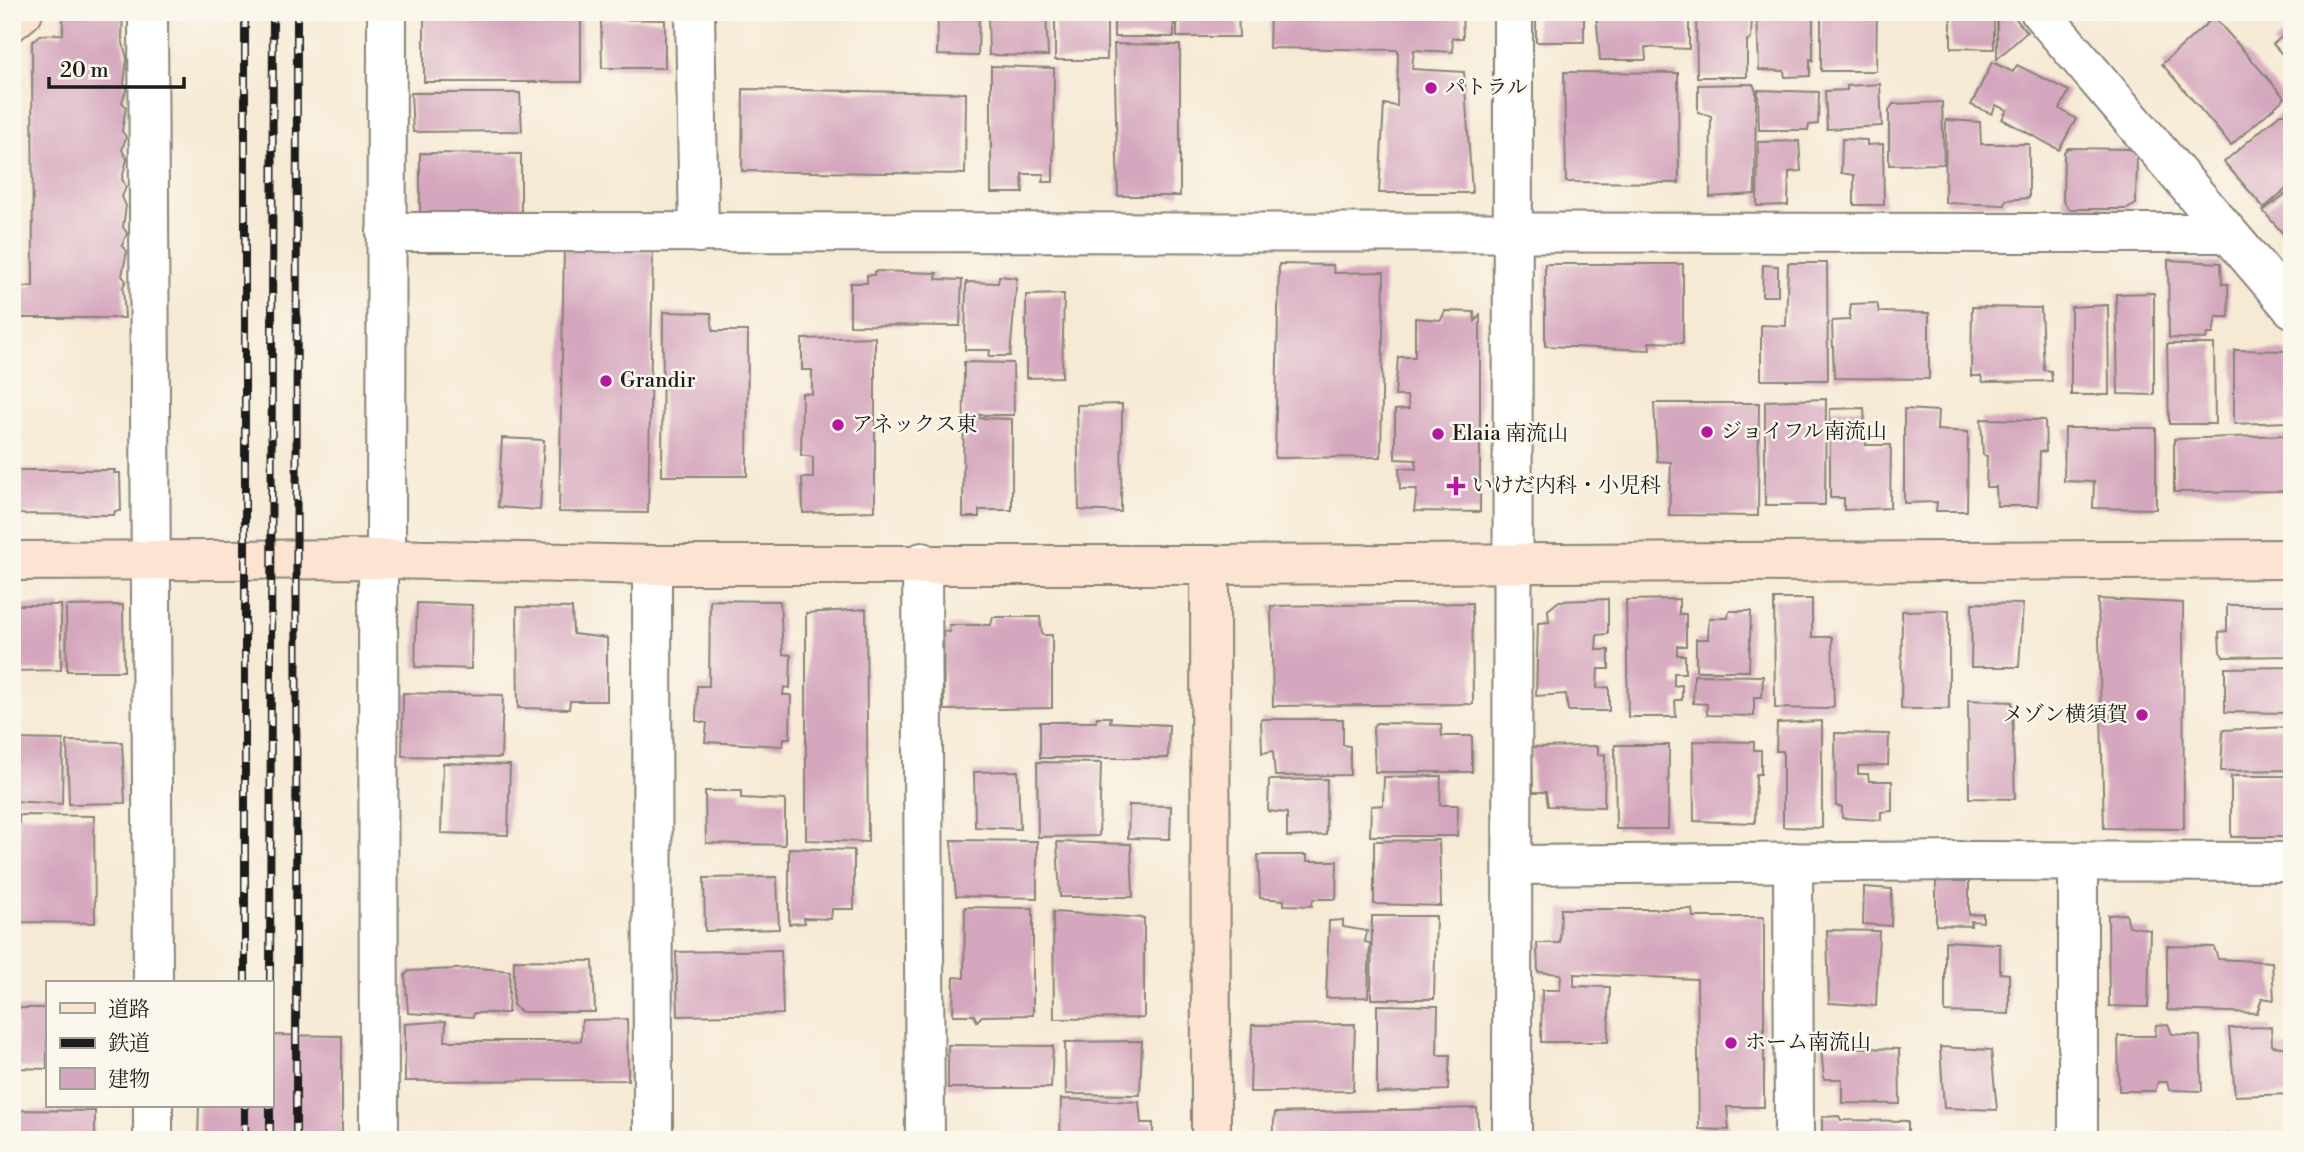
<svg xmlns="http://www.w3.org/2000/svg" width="2304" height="1152" font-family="'Libre Bodoni','Noto Serif JP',serif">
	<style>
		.building { fill: #d5a7be }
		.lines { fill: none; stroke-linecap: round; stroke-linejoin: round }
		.street-casing { stroke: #898378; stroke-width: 42 }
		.secondary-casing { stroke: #898378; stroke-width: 42 }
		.street { stroke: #fff; stroke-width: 38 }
		.secondary { stroke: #fde3d1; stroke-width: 38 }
		.rail-casing { stroke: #1c1c1c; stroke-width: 8 }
		.rail { stroke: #fbf7ec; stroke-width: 5; stroke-dasharray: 16; stroke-linecap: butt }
		.poi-dot { fill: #b5179e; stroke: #fbf7ec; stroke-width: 2.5 }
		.labels { text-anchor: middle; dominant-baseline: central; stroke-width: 5; stroke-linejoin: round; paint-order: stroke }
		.poi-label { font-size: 21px; fill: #1c1c1c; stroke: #fbf7ec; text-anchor: start }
	</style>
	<rect width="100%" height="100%" fill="#fbf7ec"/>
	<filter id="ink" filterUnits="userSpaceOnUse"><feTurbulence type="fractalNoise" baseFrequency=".0143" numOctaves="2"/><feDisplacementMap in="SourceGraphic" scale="14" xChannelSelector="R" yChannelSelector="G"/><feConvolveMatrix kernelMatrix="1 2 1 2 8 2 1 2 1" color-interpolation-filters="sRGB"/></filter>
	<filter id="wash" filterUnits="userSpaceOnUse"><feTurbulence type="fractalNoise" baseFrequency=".00686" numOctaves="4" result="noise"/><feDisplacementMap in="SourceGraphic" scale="28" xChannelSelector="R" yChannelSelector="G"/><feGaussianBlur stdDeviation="1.57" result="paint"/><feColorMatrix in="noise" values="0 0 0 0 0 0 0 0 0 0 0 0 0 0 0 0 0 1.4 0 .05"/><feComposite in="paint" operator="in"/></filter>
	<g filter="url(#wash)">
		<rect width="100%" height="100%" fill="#f6ead5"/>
		<g id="blocks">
			<g class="building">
				<path d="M67 12H123L122 39 127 59 124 84 127 88 122 102 126 107 122 131 126 137 122 150 127 159 122 179 126 187 122 197 126 206 123 227 127 233 122 246 127 251 122 276 126 281 123 287 125 318H17L16 288 33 286 32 42 40 35 63 34V16Z"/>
				<path d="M938 12H979L978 56 937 55Z"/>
				<path d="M988 12H1046L1048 56 989 55Z"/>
				<rect x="1055" y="12" width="52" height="48"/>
				<rect x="1114" y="12" width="60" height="25"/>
				<path d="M1177 12H1238L1239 37H1177Z"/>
				<path d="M1270 12H1462L1463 38H1452L1453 52 1414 50 1412 69 1464 72 1472 193H1379L1384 104 1397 106 1398 50 1269 48Z"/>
				<rect x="1536" y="12" width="48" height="30"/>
				<path d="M1596 12H1689V49L1645 47 1646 60H1600Z"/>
				<path d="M1696 12H1752L1751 39 1747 40V77H1697Z"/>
				<path d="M1757 12H1813V60L1810 59V76L1785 77 1784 71 1759 70Z"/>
				<path d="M1821 12H1877L1876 71H1821Z"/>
				<path d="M1951 12H1994V49L1951 48Z"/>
				<path d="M2006 12H2010L2027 32 1997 59V20Z"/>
				<rect x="424" y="16" width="157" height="66"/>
				<path d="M2214 17 2285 98 2231 145 2162 64Z"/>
				<path d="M601 19 665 20V68H602Z"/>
				<path d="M2292 28V65L2273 44Z"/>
				<path d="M1114 44 1180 45V196H1118Z"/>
				<path d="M1992 62 2013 72 2017 65 2069 91 2060 109 2076 119 2059 150 2002 119 2007 110 1996 105 1992 114 1971 105Z"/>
				<path d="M991 66 1054 68 1053 182H1042L1044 174H1022L1023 193H991Z"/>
				<path d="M1564 72 1678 73 1679 183 1566 182Z"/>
				<path d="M1753 84 1756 91 1755 194 1710 197 1711 116 1698 112V85Z"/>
				<path d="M1880 84 1882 126 1827 129 1825 91 1847 90V86Z"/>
				<path d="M743 89 966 93 965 174 742 171Z"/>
				<path d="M1758 90 1819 92 1818 124 1809 125 1808 130H1759Z"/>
				<path d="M411 93H520L522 131 413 132Z"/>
				<path d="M1942 102 1944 164 1889 165V110L1893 104Z"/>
				<path d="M2280 114H2285L2292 122V184L2264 208 2224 162Z"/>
				<path d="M1946 120 1980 122 1981 144H2029V198L2006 200 2005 205 1945 203Z"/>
				<path d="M1842 139 1867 140V145L1883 144 1884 205H1854V175L1841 173Z"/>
				<path d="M1799 141 1801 171 1789 172 1788 205 1757 206 1758 142Z"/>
				<path d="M2068 148 2130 149 2137 155 2136 204 2127 209H2069L2063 201 2064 152Z"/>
				<path d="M420 153 521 154V213L420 212Z"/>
				<path d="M2292 189V232L2286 237 2263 211Z"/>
				<path d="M564 248 653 251 648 513 559 512Z"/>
				<path d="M2168 260 2221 263 2222 284H2228L2229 317H2216L2213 334H2207L2206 339 2169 338Z"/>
				<path d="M1788 263H1827L1828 380H1761V325L1786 326Z"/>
				<path d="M1279 264 1333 265 1334 273 1384 272 1381 457 1275 458Z"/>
				<path d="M1545 264H1683V343L1649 342 1650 350 1545 346Z"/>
				<path d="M1763 265 1778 266V296H1762Z"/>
				<path d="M875 271 937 273 936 279 962 280 960 326 850 325V283H867V275H874Z"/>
				<path d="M999 276 1017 278 1010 356H989L990 350H965L966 282 998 283Z"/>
				<path d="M2154 293V395L2118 394 2116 294Z"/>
				<path d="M1064 294 1062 377 1026 378V295Z"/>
				<path d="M1877 303 1879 312 1929 313V379L1834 378 1832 321 1849 320 1851 304Z"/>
				<path d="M2108 305 2109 395H2071V307Z"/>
				<path d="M1972 307 2041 308 2044 370 2051 371 2052 381 1983 382 1981 376H1971Z"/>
				<path d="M1445 311 1474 312 1475 321 1480 315V512L1414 511 1417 489H1400L1399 468 1416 469V460L1395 459V410L1409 409 1407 396H1395L1398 357H1415V318L1441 320Z"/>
				<path d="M663 312 711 313 713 331H748L747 476H662Z"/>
				<path d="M875 337V511L803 513 802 478H813V457L801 455 802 393 812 394V370H802V339Z"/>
				<path d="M2167 344H2214L2215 424H2169Z"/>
				<path d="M2234 350 2287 351 2290 411H2287V422L2234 424Z"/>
				<path d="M964 362 1013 363 1014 415H979V418L1012 419V510H979V517H963Z"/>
				<path d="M1826 399 1825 505H1765V401Z"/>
				<path d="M1654 403H1759L1758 516 1669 515 1671 462 1657 461Z"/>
				<path d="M1122 404 1121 512 1079 510 1077 405Z"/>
				<path d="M1864 408 1866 445H1891L1890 508 1844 510V498H1830V409Z"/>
				<path d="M1904 409 1938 411 1937 430 1968 432 1967 511H1936L1937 502 1904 503Z"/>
				<path d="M1981 419 2045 420 2046 452 2040 451 2038 506H1997L1996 487H1986L1987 456 1983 455Z"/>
				<path d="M2065 428H2156V509L2093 508 2094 482 2064 481Z"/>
				<path d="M2289 435 2290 491 2174 492V439Z"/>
				<path d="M502 438 544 440 540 510 498 507Z"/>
				<path d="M12 470H115L114 473H120L121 511H115L114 515 12 514Z"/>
				<path d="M1608 599V634L1597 635 1596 650H1609V669H1598L1597 688 1609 687V711H1568L1566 694 1536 696 1538 623 1549 622 1548 610 1559 601Z"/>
				<path d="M1679 599V614H1686V646H1677V655H1685V673H1674V686L1682 685V700H1675L1676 717H1628L1626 600Z"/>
				<path d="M1774 599H1812V637H1832L1834 706 1827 709 1775 708Z"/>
				<path d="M2098 599 2183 603 2184 829 2104 828Z"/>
				<path d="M710 600 780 601 783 654 791 655 790 688 784 687 783 695H791L790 738H784L783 746 705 742 707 723 696 721 697 686H709Z"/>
				<path d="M417 603 472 605 471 669 415 667Z"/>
				<path d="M1472 603 1473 704 1273 706 1271 606Z"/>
				<path d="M1972 603 2023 604 2019 667H1971Z"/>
				<path d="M12 605H61V670L12 671Z"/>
				<path d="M123 605 124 671H67L66 606Z"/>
				<path d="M2227 605H2292V656L2224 657 2220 652 2219 632 2227 631Z"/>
				<path d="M517 607 572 608 573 634 607 638V701H570L569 709 518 708Z"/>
				<path d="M866 609 868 842 806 840V613Z"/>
				<path d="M1949 610V709H1901L1902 611Z"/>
				<path d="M1729 611H1751L1749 671H1696V639H1708L1709 618H1728Z"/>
				<path d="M993 617H1040L1042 635H1052V708L944 710 943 631 950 632 949 625H991Z"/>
				<path d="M2292 667V713L2225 712V668Z"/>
				<path d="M1694 675 1763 676 1762 697H1754V716L1707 715V704L1693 703Z"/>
				<path d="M403 693 503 695 501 758 402 756Z"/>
				<path d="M1968 700 2012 702 2015 799 1969 798Z"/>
				<path d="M1097 717H1111L1110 722 1169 725 1168 758H1040V722H1096Z"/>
				<path d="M1261 719H1343V745L1350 746V775L1275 776 1273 751 1262 753Z"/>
				<path d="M1822 721V828L1783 827V751H1776L1777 723Z"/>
				<path d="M1376 723 1441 724 1442 736H1472V772H1375L1373 727Z"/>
				<path d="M2289 727 2292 770 2221 771 2223 730Z"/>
				<path d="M1835 733 1889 734 1888 765 1858 766V774H1868L1869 781H1892V811L1881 812V820L1842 818V807L1836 806Z"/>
				<path d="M12 739 63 740 62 804 12 801Z"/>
				<path d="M67 741 122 742 125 803 69 804Z"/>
				<path d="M1693 741 1754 742V750H1761V774H1756L1755 823 1694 821Z"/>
				<path d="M1615 745H1669L1668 829H1616Z"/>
				<path d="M1598 746V755L1605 754 1604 807 1548 806 1546 792H1533L1532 747Z"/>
				<path d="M1037 762 1101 763 1099 836 1038 837Z"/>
				<path d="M443 763 510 765 508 835 441 833Z"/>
				<path d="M1018 771 1020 829 975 827 974 772Z"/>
				<path d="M1441 776 1440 805H1458L1457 836H1370L1371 806 1383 805 1384 777Z"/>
				<rect x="2231" y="776" width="61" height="61"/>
				<path d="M1327 779 1326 835 1287 837V813L1268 811 1269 780Z"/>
				<path d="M705 791H741V798L785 800V845L706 843Z"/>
				<path d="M1129 805 1171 806 1170 839 1128 838Z"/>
				<path d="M19 815 94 816 95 923 18 922Z"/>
				<path d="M951 840 1037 841V898L956 896Z"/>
				<path d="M1439 840 1441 906 1374 904V841Z"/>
				<path d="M1057 842 1131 844 1133 897H1060Z"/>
				<path d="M789 848 854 850V909H832L831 919 804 918 805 923 789 924Z"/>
				<path d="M1258 855H1307V861H1337L1336 899H1313L1312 906 1284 905V900L1260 898Z"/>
				<path d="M777 877 779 929 705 931 704 878Z"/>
				<path d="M1936 880H1969V915L1983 914V922L1971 921V926L1936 925Z"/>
				<path d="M1864 887 1892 889 1891 926 1863 924Z"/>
				<path d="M965 907 1033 908V1015L982 1016 977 1021 974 1015H953L954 977 964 978Z"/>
				<path d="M1561 909H1692L1693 917H1764V1107H1727L1729 1130 1699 1129 1697 979 1574 974V986L1610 987 1608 1042H1541L1542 990H1560L1561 974 1538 972 1537 943H1560Z"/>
				<path d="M1053 912 1144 918V1018L1054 1019Z"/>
				<path d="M2126 914 2129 926 2150 930 2148 1007 2109 1006 2108 915Z"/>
				<path d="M1372 916H1436L1434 999H1371Z"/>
				<path d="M1343 920V927L1367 931 1365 942 1370 943 1368 997 1326 998 1329 921Z"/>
				<path d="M1827 930 1879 931 1876 1006 1829 1003Z"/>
				<path d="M1945 941 2000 944V973L2009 974V1014L1945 1012Z"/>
				<path d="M2167 946 2214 947 2218 959 2272 962 2274 1000 2262 998 2257 1013 2167 1010Z"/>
				<path d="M781 950 783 1014 678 1016 676 952Z"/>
				<path d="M514 960 593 961 595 1012H522L513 1005Z"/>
				<path d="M479 968 510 971 508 1013H474L473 1017 408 1013 405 975 409 971Z"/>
				<path d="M1377 1005 1438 1006 1437 1055H1450L1448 1090 1377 1093Z"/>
				<path d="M16 1008H47V1069L18 1068Z"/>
				<path d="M627 1019 628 1080 405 1081V1024L446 1021 445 1041H581L582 1020Z"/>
				<path d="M1355 1024 1353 1091 1250 1092 1252 1025Z"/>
				<path d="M2168 1024 2172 1034 2200 1036 2202 1091 2169 1090 2167 1082H2158L2155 1091H2119L2118 1036H2155L2156 1025Z"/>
				<path d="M2271 1027 2272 1046 2291 1048 2292 1094 2235 1096 2229 1028Z"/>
				<path d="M271 1035 342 1036V1140H198L199 1105H271Z"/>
				<path d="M1142 1041 1140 1095 1066 1094 1065 1042Z"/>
				<path d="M948 1045 1053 1046 1051 1088H948Z"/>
				<path d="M1821 1047 1899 1049 1900 1104 1842 1103V1079H1824Z"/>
				<path d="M1940 1047 1991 1050 1997 1110 1944 1108Z"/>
				<path d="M1061 1099 1139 1102 1141 1123H1153V1140H1060Z"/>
				<path d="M1477 1108 1479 1140H1272L1275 1113Z"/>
				<path d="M12 1110 95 1111V1140H12Z"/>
				<path d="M1839 1116 1841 1120 1908 1121V1140H1822V1117Z"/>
				<path d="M2228 1134 2260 1138V1140H2227Z"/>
			</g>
		</g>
	</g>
	<g filter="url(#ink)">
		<use href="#blocks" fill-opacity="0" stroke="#898378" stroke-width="2"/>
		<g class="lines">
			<g class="street-casing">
				<g id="street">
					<path d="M148 12 153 982"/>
					<path d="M695 12 699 233"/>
					<path d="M2040 12 2292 308"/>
					<path d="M386 232 2228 233"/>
					<path d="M378 559 379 1140"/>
					<path d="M386 559 387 12"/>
					<path d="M922 562 925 1140"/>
					<path d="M652 565 653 1140"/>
					<path d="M1793 862 1794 1140"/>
					<path d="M2078 864V1140"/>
					<path d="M1513 865 1965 861 2292 862"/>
					<path d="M153 1105V1140"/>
					<path d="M1512 1140 1513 12"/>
				</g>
			</g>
			<g class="secondary-casing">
				<g id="secondary">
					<path d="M12 21 23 12"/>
					<path d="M12 561 386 559 652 565H1210L2292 559"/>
					<path d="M1210 565 1211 1140"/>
				</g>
			</g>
			<use href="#street" class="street"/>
			<use href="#secondary" class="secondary"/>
			<g class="rail-casing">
				<g id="rail">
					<path d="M245 12V982"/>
					<path d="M270 982 273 12"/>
					<path d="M245 1140V1105"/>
					<path d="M270 1140V1105"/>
					<path d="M296 1140 297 12"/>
				</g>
			</g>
			<use href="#rail" class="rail"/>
		</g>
	</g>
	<g class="poi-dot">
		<circle cx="1431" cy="88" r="7"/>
		<circle cx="606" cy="381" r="7"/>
		<circle cx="838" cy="425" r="7"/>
		<circle cx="1707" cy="432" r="7"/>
		<circle cx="1438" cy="434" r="7"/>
		<path d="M1452.5 475.5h7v7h7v7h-7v7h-7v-7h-7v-7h7z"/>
		<circle cx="2142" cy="715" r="7"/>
		<circle cx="1731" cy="1043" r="7"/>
	</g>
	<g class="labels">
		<g class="poi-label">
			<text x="1445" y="88">パトラル</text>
			<text x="620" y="381">Grandir</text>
			<text x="852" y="425">アネックス東</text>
			<text x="1721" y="432">ジョイフル南流山</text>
			<text x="1452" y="434">Elaia 南流山</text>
			<text x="1472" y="486">いけだ内科・小児科</text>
			<text x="2128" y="715" text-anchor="end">メゾン横須賀</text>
			<text x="1745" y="1043">ホーム南流山</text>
		</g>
	</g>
	<rect width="2304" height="1152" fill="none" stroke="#fbf7ec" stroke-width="42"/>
	<rect x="46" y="981" width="228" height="126" fill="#fbf7ec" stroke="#a29f99" stroke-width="2"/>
	<rect x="60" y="1003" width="35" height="10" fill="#fde3d1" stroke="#a29f99" stroke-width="2"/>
	<text x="108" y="1016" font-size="21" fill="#1c1c1c">道路</text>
	<rect x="60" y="1038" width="35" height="10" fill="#1c1c1c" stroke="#a29f99" stroke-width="2"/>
	<text x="108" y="1050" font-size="21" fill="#1c1c1c">鉄道</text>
	<rect x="60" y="1068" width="35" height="21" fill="#d5a7be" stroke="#a29f99" stroke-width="2"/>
	<text x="108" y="1086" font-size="21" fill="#1c1c1c">建物</text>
	<path d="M49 77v10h135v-10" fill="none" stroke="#1c1c1c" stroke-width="3.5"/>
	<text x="60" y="77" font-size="21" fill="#1c1c1c" stroke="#fbf7ec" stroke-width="5" paint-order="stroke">20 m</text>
</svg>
